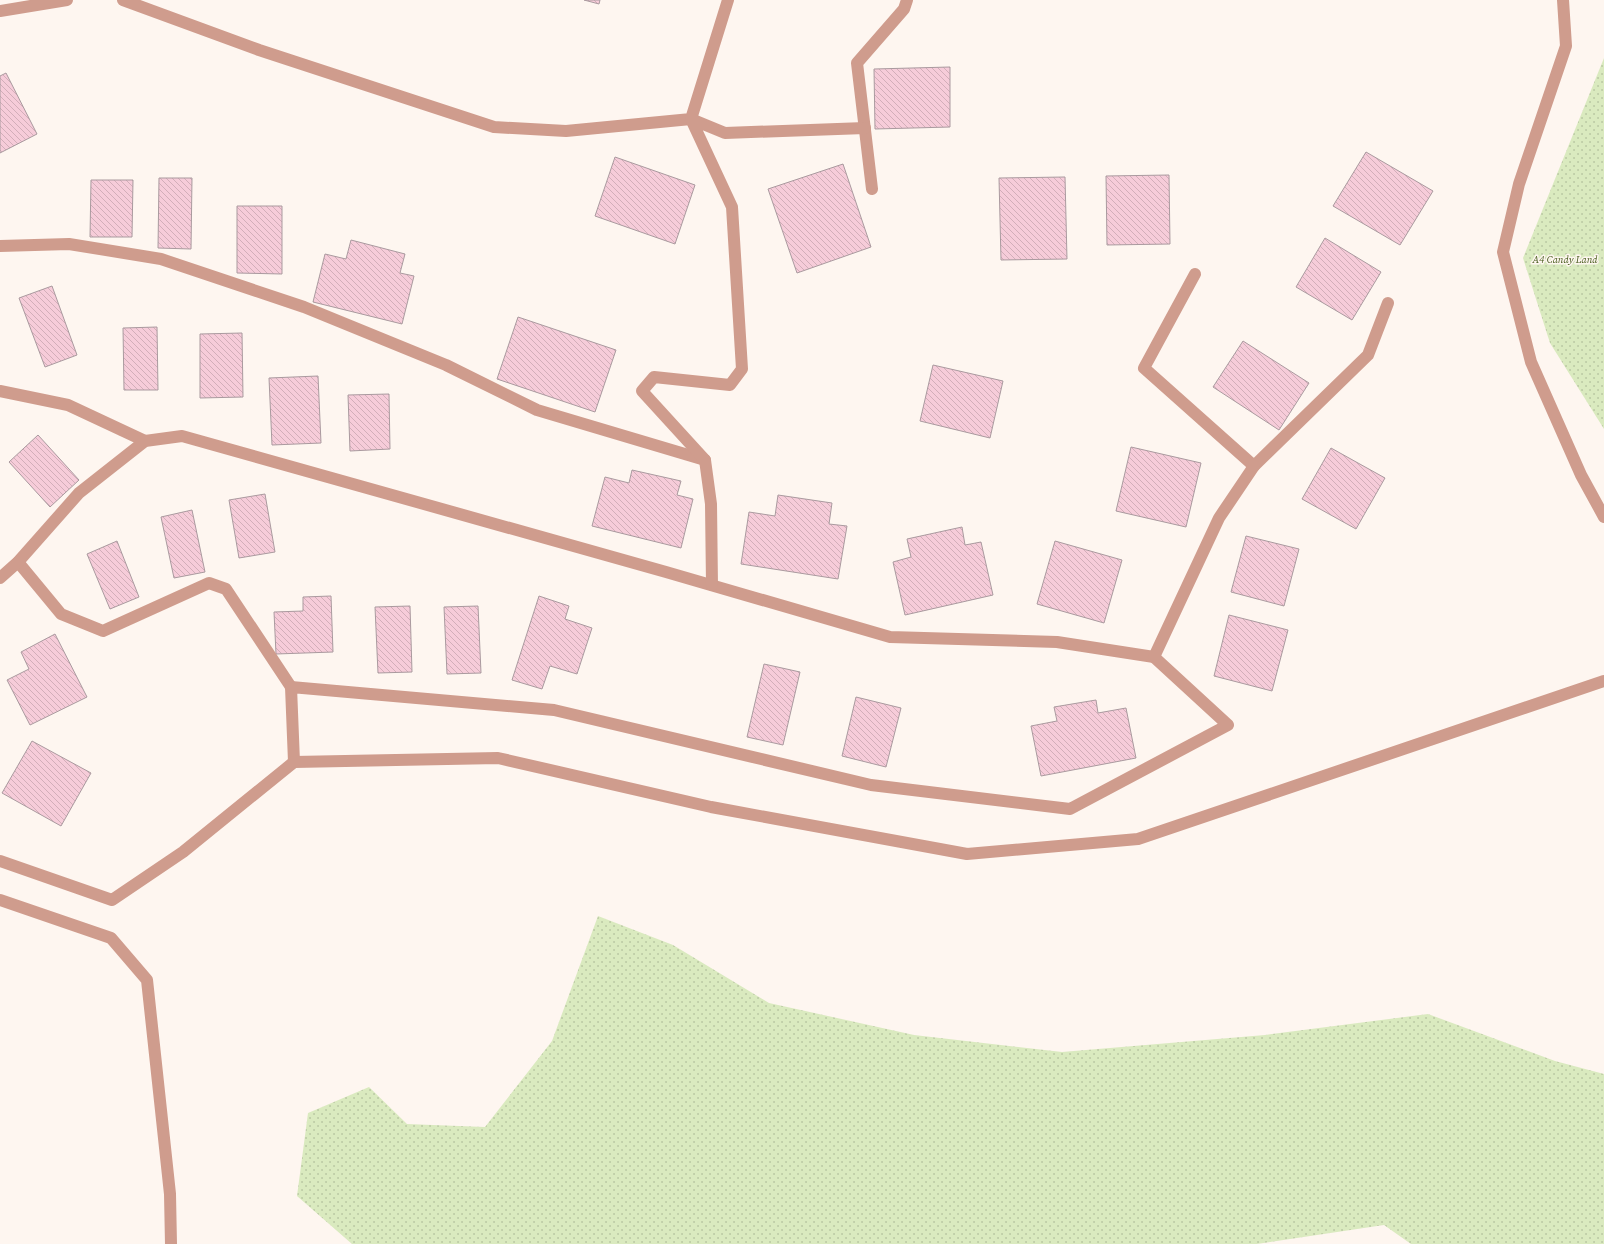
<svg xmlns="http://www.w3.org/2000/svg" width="1604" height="1244" font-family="'Source Serif 4',serif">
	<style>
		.grass { fill: url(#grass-dots) }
		.building { fill: url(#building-back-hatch); stroke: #aa9a9f }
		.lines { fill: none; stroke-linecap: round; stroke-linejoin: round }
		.lane { stroke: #cf9c8d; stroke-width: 12 }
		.street { stroke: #cf9c8d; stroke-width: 12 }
		.labels { text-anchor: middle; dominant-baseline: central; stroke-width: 3; stroke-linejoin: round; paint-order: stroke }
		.park-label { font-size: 10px; font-style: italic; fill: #495d1e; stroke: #fef6f0 }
	</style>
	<defs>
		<pattern id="grass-dots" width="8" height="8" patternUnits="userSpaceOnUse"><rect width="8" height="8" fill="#daeabf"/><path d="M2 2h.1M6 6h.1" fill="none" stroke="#bac8a3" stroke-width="1.8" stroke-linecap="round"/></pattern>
		<pattern id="building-back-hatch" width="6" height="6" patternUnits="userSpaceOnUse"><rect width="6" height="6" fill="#f6ccd9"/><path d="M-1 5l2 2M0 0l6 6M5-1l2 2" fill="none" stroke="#d2aeb9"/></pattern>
	</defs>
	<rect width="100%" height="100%" fill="#fef6f0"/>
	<g class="grass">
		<path d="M1604 58V429L1550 343 1523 258Z"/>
		<path d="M598 916 673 945 769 1003 914 1035 1062 1052 1265 1035 1428 1014 1555 1061 1604 1074V1244H1411L1384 1225 1257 1244H352L297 1196 308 1113 369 1087 407 1124 485 1127 552 1041Z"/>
	</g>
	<g class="building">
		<path d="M584 0H600L599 4Z"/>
		<path d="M950 67V127L875 129 874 69Z"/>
		<path d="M6 73 37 134 0 153V76Z"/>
		<path d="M1366 152 1433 191 1400 245 1333 206Z"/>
		<path d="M615 157 695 185 675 244 595 216Z"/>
		<path d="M843 164 871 247 797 273 768 189Z"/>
		<path d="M1169 175 1170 244 1107 245 1106 176Z"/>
		<path d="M1065 177 1067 259 1001 260 999 178Z"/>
		<path d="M159 178H192L191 249 158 248Z"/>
		<path d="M91 180H133L132 237H90Z"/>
		<path d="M237 206H282V274L237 273Z"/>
		<path d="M1325 238 1381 272 1352 320 1296 287Z"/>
		<path d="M351 240 405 254 400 273 414 276 402 324 313 302 325 254 346 259Z"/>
		<path d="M52 286 77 355 45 367 19 298Z"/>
		<path d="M518 317 616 350 595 412 497 379Z"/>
		<path d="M157 327 158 390H124L123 328Z"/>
		<path d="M242 333 243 397 200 398V334Z"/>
		<path d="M1243 341 1309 383 1279 430 1213 387Z"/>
		<path d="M933 365 1003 381 990 438 920 421Z"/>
		<path d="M318 376 321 443 272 445 269 378Z"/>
		<path d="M389 394 390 449 350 451 348 395Z"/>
		<path d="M38 435 79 480 50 507 9 462Z"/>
		<path d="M1131 447 1201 463 1186 527 1116 511Z"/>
		<path d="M1331 448 1385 478 1356 529 1302 499Z"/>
		<path d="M632 470 681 481 677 495 693 499 681 548 592 526 605 477 629 483Z"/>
		<path d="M265 494 275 552 239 558 229 500Z"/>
		<path d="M778 495 832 503 829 524 847 526 838 579 741 564 749 512 775 516Z"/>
		<path d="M192 510 205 572 174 578 161 517Z"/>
		<path d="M962 527 965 545 981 542 993 595 905 615 893 562 911 557 907 539Z"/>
		<path d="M1246 536 1299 549 1284 606 1231 592Z"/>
		<path d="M117 541 139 597 110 609 87 554Z"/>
		<path d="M1055 541 1122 560 1104 623 1037 604Z"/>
		<path d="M331 596 333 652 276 654 274 612 303 611V597Z"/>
		<path d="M539 596 569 606 565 619 592 628 577 674 550 666 542 689 512 680Z"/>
		<path d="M410 606 412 672 378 673 375 607Z"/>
		<path d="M478 606 481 673 447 674 444 607Z"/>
		<path d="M1229 615 1288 630 1272 691 1214 676Z"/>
		<path d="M55 634 87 697 30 725 7 680 29 669 21 652Z"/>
		<path d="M764 664 800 672 783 745 747 737Z"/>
		<path d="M856 697 901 708 886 767 842 756Z"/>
		<path d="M1096 700 1098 713 1126 708 1136 758 1041 776 1031 726 1057 721 1054 707Z"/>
		<path d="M32 741 91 773 61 826 2 793Z"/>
	</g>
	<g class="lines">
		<g class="lane">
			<path d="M123 0 259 50 494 127 566 131 691 119 728 0"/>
			<path d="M1563 0 1566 46 1519 184 1503 252 1531 362 1581 475 1604 517"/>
			<path d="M0 11 67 0"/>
			<path d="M872 189 857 63 904 9 907 0"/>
			<path d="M0 246 69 244 161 259 304 307 446 365 537 410 705 460"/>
			<path d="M0 391 68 405 145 441"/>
			<path d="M18 562 61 614 103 631 209 583 226 589 291 687"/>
			<path d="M0 578 18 562 79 493 145 441 182 436 666 572 890 637 1057 642 1154 657"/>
			<path d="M712 585 711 504 705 460 642 391 654 377 730 385 742 369 732 207 691 119 725 133 865 128"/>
			<path d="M294 762 291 687 554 710 871 785 1070 809 1228 725 1154 657 1219 518 1254 466 1368 355 1388 303"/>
			<path d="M0 861 112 900 183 852 294 762 498 758 711 807 967 854 1138 839 1604 681"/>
		</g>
		<g class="street">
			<path d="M1195 274 1144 368 1254 466"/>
			<path d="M0 900 111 938 147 980 170 1194 171 1244"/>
		</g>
	</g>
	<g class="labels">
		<g class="park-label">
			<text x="1565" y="259">A4 Candy Land</text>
		</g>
	</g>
</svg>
